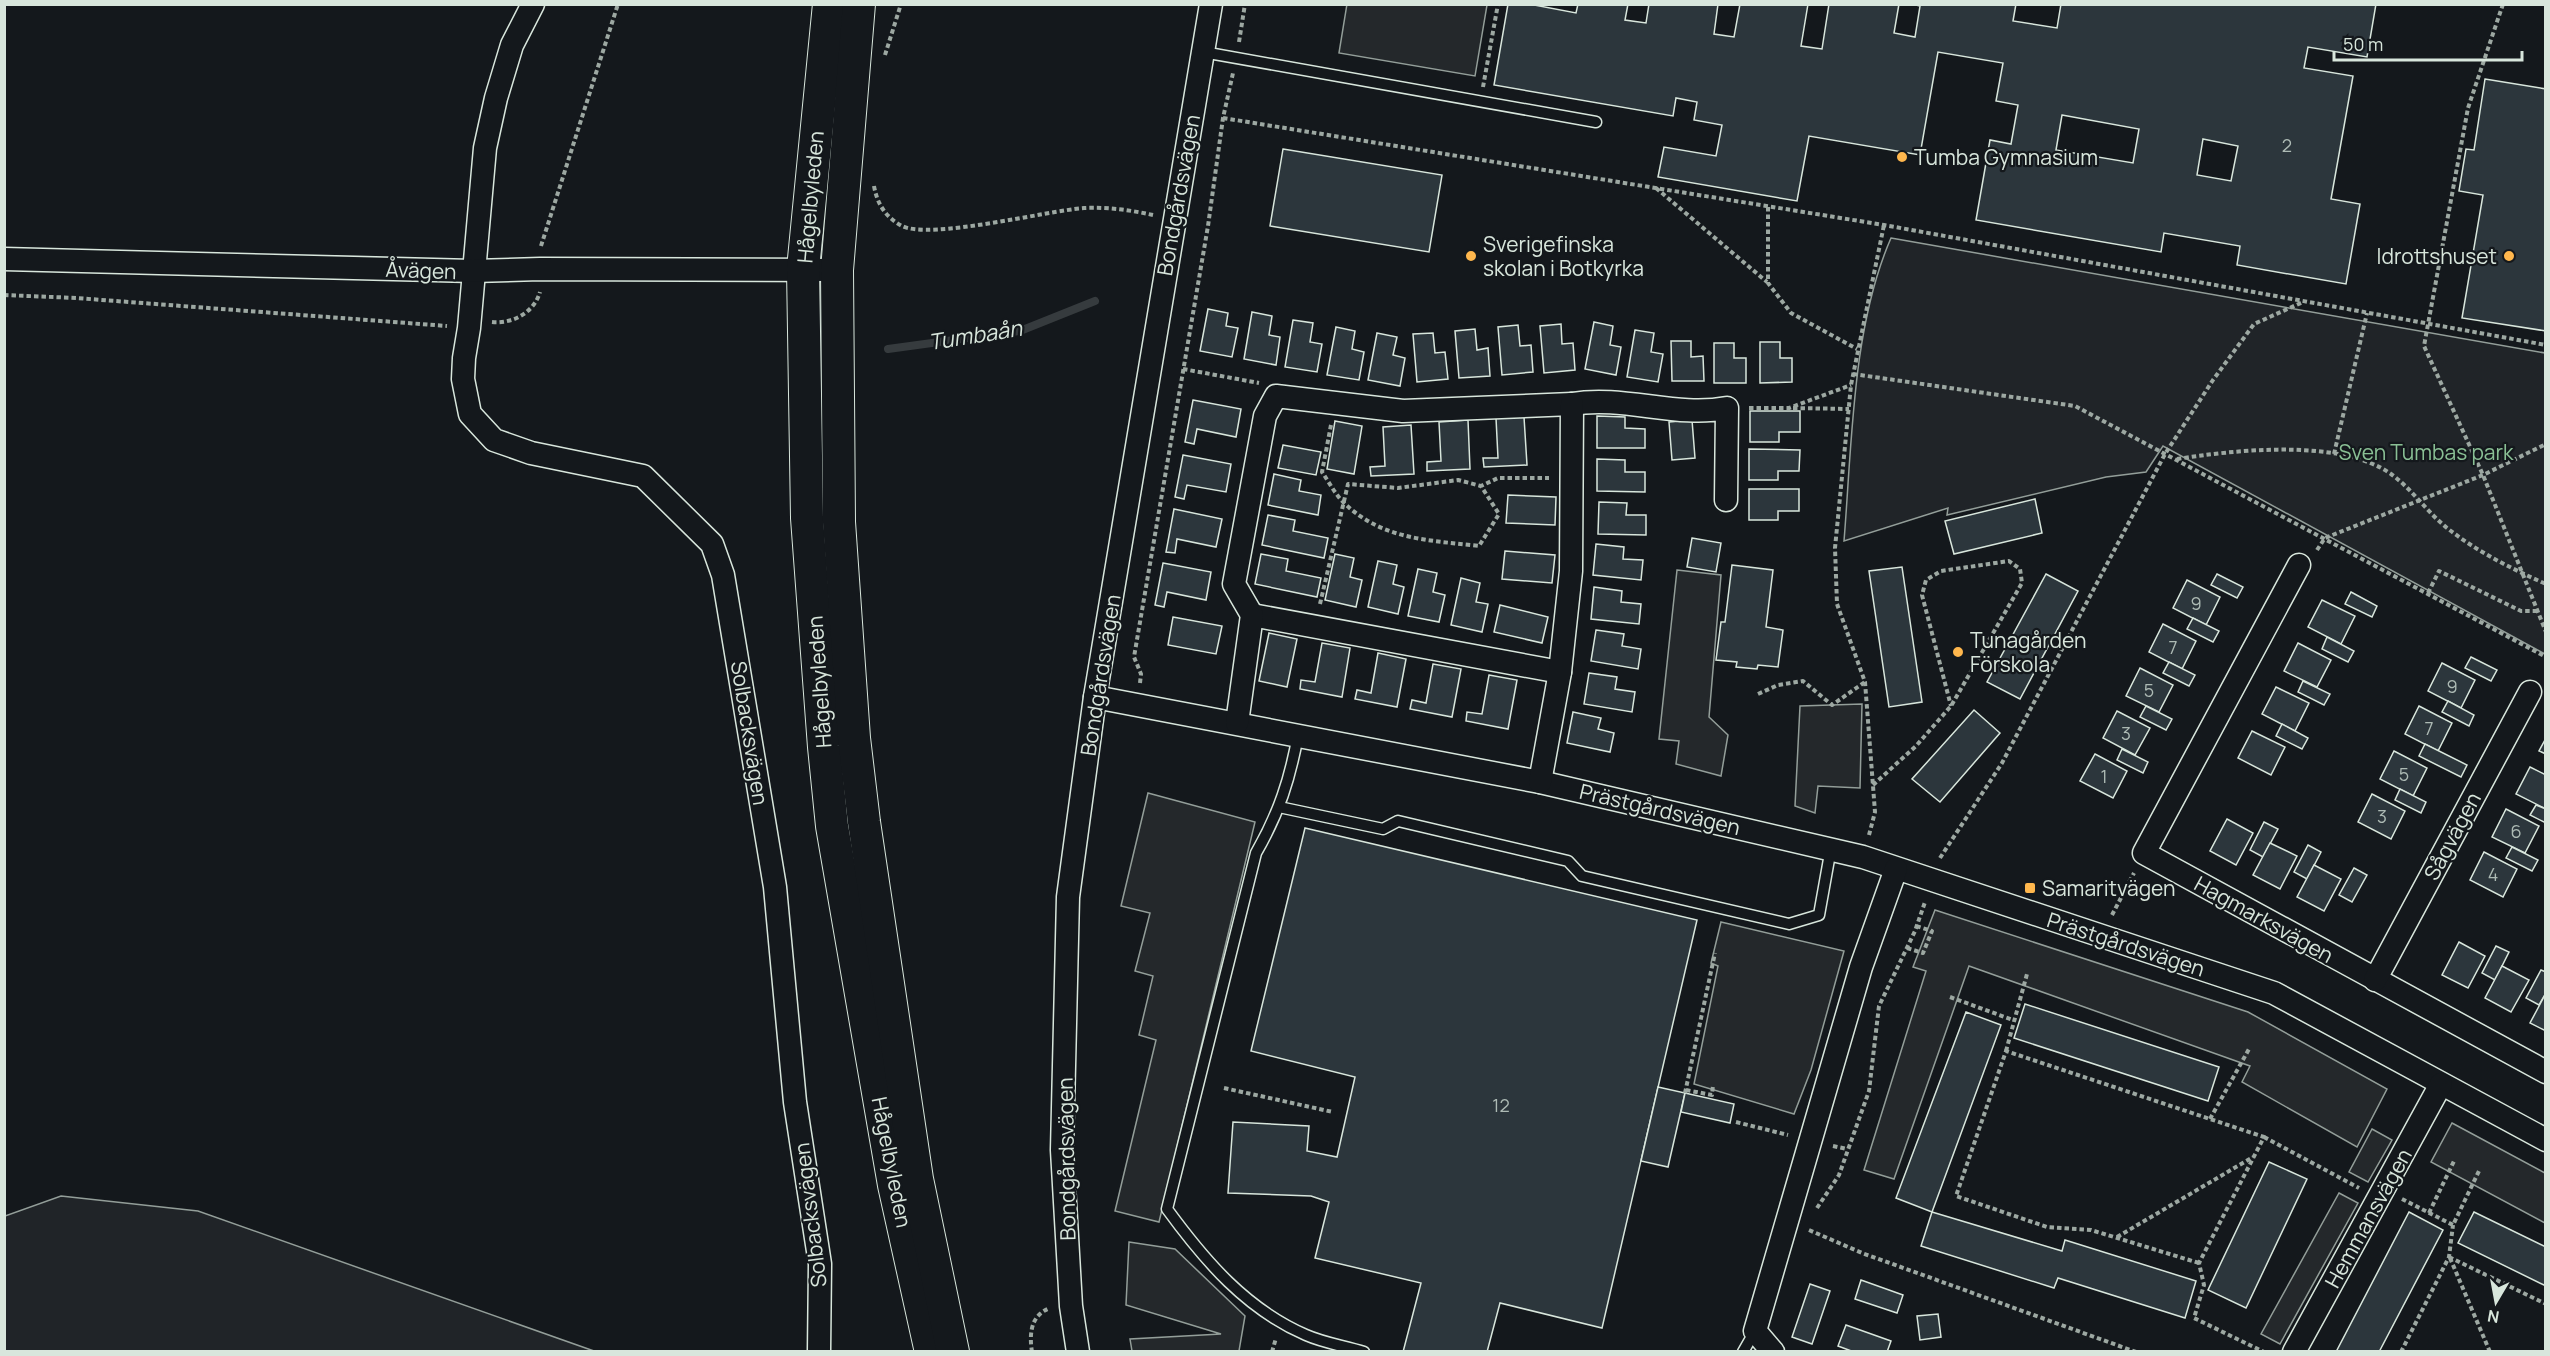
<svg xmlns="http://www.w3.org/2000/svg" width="2550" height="1356" font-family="Manrope,sans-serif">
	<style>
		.green { fill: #202428; stroke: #939e99; stroke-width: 1.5 }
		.parking { fill: #24282b; stroke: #939e99; stroke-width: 1.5 }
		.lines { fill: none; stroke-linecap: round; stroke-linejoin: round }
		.stream { stroke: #363b3e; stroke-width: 8 }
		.building { fill: #2c363c; stroke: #d8e6dc; stroke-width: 1.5; fill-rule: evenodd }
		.lane-casing { stroke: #d8e6dc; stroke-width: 13 }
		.street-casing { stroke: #d8e6dc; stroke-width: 25 }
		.secondary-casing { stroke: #d8e6dc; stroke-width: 34 }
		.path { stroke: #9da8a2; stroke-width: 4; stroke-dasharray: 4.5 3; stroke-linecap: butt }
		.lane { stroke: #14181c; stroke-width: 10 }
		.street { stroke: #14181c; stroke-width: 22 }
		.secondary { stroke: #14181c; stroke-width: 32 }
		.poi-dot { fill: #ffb74d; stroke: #14181c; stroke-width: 2 }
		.labels { text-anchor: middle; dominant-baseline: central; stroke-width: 4.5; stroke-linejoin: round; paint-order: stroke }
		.number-label { font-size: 18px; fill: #adbab4 }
		.poi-label { font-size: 21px; fill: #d8e6dc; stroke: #14181c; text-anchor: start }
		.street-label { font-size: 21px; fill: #d8e6dc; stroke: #14181c }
		.park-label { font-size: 21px; fill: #8ac095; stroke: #14181c }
		.water-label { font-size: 22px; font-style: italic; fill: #d8e6dc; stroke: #14181c }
	</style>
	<rect width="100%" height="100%" fill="#14181c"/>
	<g class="green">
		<path d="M1891 238 2545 353V654L2163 446 2146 472 2106 477 1947 515 1948 508 1844 541C1852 444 1852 327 1891 238Z"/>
		<path d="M61 1196 198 1211 594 1351H5V1216Z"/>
	</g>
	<g class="parking">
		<path d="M1347 4 1487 5 1475 76 1339 53Z"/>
		<path d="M1677 570 1721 575 1709 717 1728 735 1721 776 1676 764 1679 741 1659 739Z"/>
		<path d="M1862 704 1860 788 1818 786 1815 813 1795 806 1800 706Z"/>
		<path d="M1148 793 1255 822 1159 1222 1115 1211 1156 1040 1139 1035 1153 976 1135 971 1150 913 1121 906Z"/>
		<path d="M1935 910 2248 1012 2387 1089 2357 1147 2242 1082 2250 1066 1969 966 1894 1179 1864 1170 1926 971 1913 967Z"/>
		<path d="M1721 922 1844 951 1811 1070 1794 1114 1694 1084 1718 966 1711 963Z"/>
		<path d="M2452 1123 2545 1173V1223L2431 1162Z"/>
		<path d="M2372 1129 2392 1140 2368 1182 2349 1172Z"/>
		<path d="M2339 1193 2358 1203 2280 1344 2261 1334Z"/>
		<path d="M1129 1242 1175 1249 1245 1316 1239 1351H1132L1130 1339 1221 1334 1126 1305Z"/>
	</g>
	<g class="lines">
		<path class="stream" d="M888 349 1020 331 1095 301"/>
	</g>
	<g class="building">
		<path d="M1508 4H1529L1576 13 1578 4H1628L1625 20 1646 23 1649 4H1718L1714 34 1734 37 1740 4H1808L1801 46 1822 49 1829 4H1899L1894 33 1915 37 1920 6 1912 4H2016L2013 21 2057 28 2061 4H2376L2367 57 2308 47 2304 68 2353 76 2331 199 2360 204 2346 284 2237 265 2240 246 2164 233 2161 252 1976 220 1990 140 2011 144 2018 105 1996 101 2003 63 1938 52 1920 155 1809 136 1797 201 1658 177 1664 147 1716 156 1722 125 1694 120 1697 102 1676 98 1673 116 1494 85ZM2062 115 2139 129 2133 163 2056 150ZM2203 139 2238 146 2231 181 2197 175Z"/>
		<path d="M2485 79 2546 89V331L2462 318 2483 195 2459 191 2466 149 2474 150Z"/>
		<path d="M1283 149 1442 175 1429 252 1270 226Z"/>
		<path d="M1208 309 1228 313 1226 326 1238 328 1232 357 1200 351Z"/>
		<path d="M1252 312 1272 316 1269 335 1280 337 1276 365 1244 359Z"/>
		<path d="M1293 320 1313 323 1310 342 1322 344 1317 372 1285 367Z"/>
		<path d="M1594 322 1613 326 1610 345 1621 347 1616 375 1585 369Z"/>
		<path d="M1561 324 1562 344 1573 343 1575 370 1544 373 1540 326Z"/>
		<path d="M1518 325 1520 346 1531 345 1533 372 1502 375 1498 327Z"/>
		<path d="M1336 327 1355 331 1352 349 1364 352 1359 380 1327 375Z"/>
		<path d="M1475 329 1477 350 1488 348 1490 376 1459 378 1455 331Z"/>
		<path d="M1635 330 1654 333 1651 352 1663 354 1658 382 1627 377Z"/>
		<path d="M1377 333 1397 337 1393 355 1405 358 1400 386 1368 380Z"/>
		<path d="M1433 333 1435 353 1445 352 1448 379 1417 382 1413 334Z"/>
		<path d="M1671 341H1691V357L1703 356 1704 381H1672Z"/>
		<path d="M1760 342H1780V358H1792V382L1760 383Z"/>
		<path d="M1714 343H1734V358H1746V383H1714Z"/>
		<path d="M1193 400 1241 409 1236 437 1197 429 1194 444 1185 442Z"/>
		<path d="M1750 411H1800V432H1779V442H1750Z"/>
		<path d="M1597 416 1625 417V428L1645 429V448H1597Z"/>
		<path d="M1524 417 1527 465 1484 467 1483 458H1498L1496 418Z"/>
		<path d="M1468 420 1470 469 1427 471V462L1441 461 1439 422Z"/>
		<path d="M1692 420 1695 458 1672 460 1669 422Z"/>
		<path d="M1335 421 1362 426 1354 474 1327 469Z"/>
		<path d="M1411 425 1414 474 1371 476 1370 467 1385 466 1383 427Z"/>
		<path d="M1283 445 1321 452 1316 475 1278 468Z"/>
		<path d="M1749 449 1800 450 1799 471H1778V480H1749Z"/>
		<path d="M1183 455 1231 464 1226 492 1187 485 1184 499 1175 497Z"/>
		<path d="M1597 459 1625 460V472H1645V492L1597 491Z"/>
		<path d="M1274 474 1301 480 1299 491 1321 495 1318 515 1268 505Z"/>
		<path d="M1749 489H1799V511H1778V520H1749Z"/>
		<path d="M1508 495 1556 497 1555 525 1506 523Z"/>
		<path d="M2035 499 2042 533 1954 554 1945 521Z"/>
		<path d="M1599 502 1627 503 1626 515H1646V535L1598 534Z"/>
		<path d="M1174 509 1222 519 1216 547 1177 539 1175 553 1166 552Z"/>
		<path d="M1268 515 1295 520 1293 531 1328 538 1324 558 1262 545Z"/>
		<path d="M1692 538 1721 543 1716 572 1687 567Z"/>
		<path d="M1596 544 1624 547 1623 559 1643 560 1641 580 1593 575Z"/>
		<path d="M1505 551 1555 555 1552 583 1502 579Z"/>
		<path d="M1261 554 1288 559 1286 571 1321 578 1317 597 1255 584Z"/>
		<path d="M1335 554 1354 558 1350 577 1362 580 1356 607 1325 600Z"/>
		<path d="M1378 561 1397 565 1393 584 1404 587 1398 614 1368 607Z"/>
		<path d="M1163 563 1211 572 1206 600 1167 592 1164 607 1155 605Z"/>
		<path d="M1732 565 1773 570 1766 627 1783 630 1778 667 1758 665 1757 669 1736 667 1737 662 1716 660 1721 622H1725Z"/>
		<path d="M1902 567 1922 702 1889 707 1869 571Z"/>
		<path d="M1418 569 1437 573 1433 592 1445 595 1439 622 1408 616Z"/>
		<path d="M2046 574 2078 591 2020 699 1987 682Z"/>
		<path d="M2217 574 2243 587 2237 598 2211 585Z"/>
		<path d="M1461 578 1480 583 1476 602 1488 604 1482 632 1451 625Z"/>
		<path d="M2187 580 2220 597 2206 625 2173 608Z"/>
		<path d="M1594 587 1622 591 1621 602 1641 604 1639 624 1591 619Z"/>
		<path d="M2351 592 2377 606 2372 617 2345 604Z"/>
		<path d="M2322 600 2355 616 2341 644 2308 627Z"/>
		<path d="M1500 605 1548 617 1542 643 1494 632Z"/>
		<path d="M1173 617 1222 626 1216 654 1168 645Z"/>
		<path d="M2193 618 2219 631 2213 642 2187 629Z"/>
		<path d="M2163 624 2196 641 2182 669 2149 652Z"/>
		<path d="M1596 630 1624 634 1622 646 1641 649 1638 669 1591 661Z"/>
		<path d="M1269 633 1297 639 1287 687 1259 681Z"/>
		<path d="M2327 637 2354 651 2348 662 2322 649Z"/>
		<path d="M1322 643 1350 648 1342 697 1300 689 1301 680 1315 682Z"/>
		<path d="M2298 643 2331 660 2317 687 2284 671Z"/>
		<path d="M1378 653 1406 659 1397 707 1355 699 1357 690 1371 693Z"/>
		<path d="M2471 657 2497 670 2491 681 2465 668Z"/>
		<path d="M2169 662 2195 675 2189 686 2163 673Z"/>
		<path d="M2442 663 2475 680 2461 708 2428 691Z"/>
		<path d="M1433 664 1461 669 1452 717 1410 709 1412 700 1426 703Z"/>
		<path d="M2140 668 2173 685 2159 712 2126 696Z"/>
		<path d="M1589 673 1617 677 1615 689 1635 692 1632 712 1584 704Z"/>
		<path d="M1489 675 1517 680 1508 729 1466 721 1467 712 1482 714Z"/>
		<path d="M2303 681 2330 694 2324 705 2298 692Z"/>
		<path d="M2276 687 2309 703 2295 731 2262 714Z"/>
		<path d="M2448 701 2474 715 2469 726 2442 712Z"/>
		<path d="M2146 706 2172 719 2166 730 2140 717Z"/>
		<path d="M2419 706 2452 723 2438 751 2405 734Z"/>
		<path d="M1974 710 2000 733 1940 802 1912 779Z"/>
		<path d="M2117 711 2150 728 2135 755 2103 738Z"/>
		<path d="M1573 712 1601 718 1598 729 1614 733 1610 752 1567 743Z"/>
		<path d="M2282 724 2308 738 2302 749 2276 736Z"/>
		<path d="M2252 731 2285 747 2271 775 2238 758Z"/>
		<path d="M2546 738V754L2539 751Z"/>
		<path d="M2425 744 2467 765 2461 777 2419 756Z"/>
		<path d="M2122 749 2148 762 2143 773 2117 760Z"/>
		<path d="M2394 751 2427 768 2413 796 2380 779Z"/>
		<path d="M2095 754 2127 771 2113 798 2080 781Z"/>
		<path d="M2530 767 2546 775V809L2516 794Z"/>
		<path d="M2400 789 2426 802 2421 813 2395 800Z"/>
		<path d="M2372 794 2405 811 2391 839 2358 822Z"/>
		<path d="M2536 805 2546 809V823L2530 815Z"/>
		<path d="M2506 809 2539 826 2525 853 2492 837Z"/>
		<path d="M2227 819 2253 833 2236 865 2210 851Z"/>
		<path d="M2264 822 2278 829 2263 857 2250 850Z"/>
		<path d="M1305 828 1697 920 1602 1328 1500 1303 1487 1352H1403L1421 1283 1315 1258 1329 1202 1311 1196 1228 1193 1233 1122 1309 1126 1307 1151 1337 1157 1355 1077 1251 1051Z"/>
		<path d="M2270 843 2297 856 2280 889 2253 875Z"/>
		<path d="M2308 845 2321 852 2307 879 2294 872Z"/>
		<path d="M2512 847 2538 860 2532 871 2506 858Z"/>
		<path d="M2484 852 2517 869 2503 897 2470 880Z"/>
		<path d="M2314 865 2341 879 2324 911 2297 897Z"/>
		<path d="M2354 868 2367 875 2352 902 2339 895Z"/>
		<path d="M2459 942 2485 956 2468 988 2442 975Z"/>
		<path d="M2496 946 2509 952 2495 980 2482 973Z"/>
		<path d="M2502 966 2529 980 2511 1012 2485 998Z"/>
		<path d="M2541 970 2546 972V993L2539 1005 2526 998Z"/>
		<path d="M2546 993V1031L2530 1023Z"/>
		<path d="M2025 1004 2219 1067 2208 1101 2014 1038Z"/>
		<path d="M1966 1012 2001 1025 1932 1212 1896 1198Z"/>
		<path d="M1658 1087 1685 1093 1668 1167 1641 1161Z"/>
		<path d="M1685 1093 1734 1104 1730 1123 1681 1112Z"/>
		<path d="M2269 1162 2307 1179 2246 1308 2208 1290Z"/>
		<path d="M1932 1212 2062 1251 2065 1240 2196 1281 2185 1318 2058 1278 2054 1288 1921 1246Z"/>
		<path d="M2409 1212 2443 1230 2379 1352H2336Z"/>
		<path d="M2474 1212 2546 1247V1286L2458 1243Z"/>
		<path d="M1861 1280 1903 1295 1897 1313 1855 1299Z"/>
		<path d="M1810 1284 1830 1291 1812 1344 1792 1337Z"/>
		<path d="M1938 1314 1941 1337 1920 1340 1917 1316Z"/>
		<path d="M1846 1325 1891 1341 1887 1352H1854L1838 1346Z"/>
	</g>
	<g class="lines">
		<g class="lane-casing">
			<g id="lane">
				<path d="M1203 52 1596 122"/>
				<path d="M1298 735C1290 779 1279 813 1256 853L1167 1209C1205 1261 1246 1309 1306 1335 1324 1343 1345 1346 1364 1352"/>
				<path d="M1279 807 1383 829 1398 821 1568 861 1582 876 1789 924 1819 915 1831 848"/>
				<path d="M1743 1352 1755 1331"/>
			</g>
		</g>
		<g class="street-casing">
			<g id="street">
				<path d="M533 4 512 45 496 98 485 148 469 328 464 358 463 379 470 414 494 440 531 453 643 476 712 544 723 575 775 887 795 1102 820 1264 819 1352"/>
				<path d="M4 259 473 271 540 269 837 270"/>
				<path d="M2299 565 2144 853 2546 1072"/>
				<path d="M1252 615 1560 672"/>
				<path d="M1095 697 1540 782 1863 857 2274 993 2546 1140"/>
				<path d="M1237 723 1252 615 1234 584 1265 416 1276 396 1403 411 1572 404C1624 395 1676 418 1727 408L1726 500"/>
				<path d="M1540 782 1560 672 1571 571 1572 404"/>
				<path d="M2375 980 2530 692"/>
				<path d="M1078 1352 1071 1306 1062 1150 1068 897 1095 697 1211 4"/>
				<path d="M1773 1352 1755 1331 1861 967 1896 869"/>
				<path d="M2294 1352 2441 1084"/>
			</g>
		</g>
		<g class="secondary-casing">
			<g id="secondary">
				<path d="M829 4 803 269 807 518 824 747 832 826 894 1185 931 1352"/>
				<path d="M859 4 837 270 839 522 854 738 864 822 917 1179 953 1352"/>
			</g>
		</g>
		<g class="path">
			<path d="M2503 4 2468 108 2424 346 2483 475 2546 632"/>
			<path d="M1239 42 1245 4"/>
			<path d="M885 55 901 4"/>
			<path d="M1483 87 1498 4"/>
			<path d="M1223 118 1884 225 2546 345"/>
			<path d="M874 186C877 203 885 217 902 226 930 240 1046 211 1084 208 1108 207 1130 210 1153 215"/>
			<path d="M1656 188 1767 282"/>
			<path d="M1768 207V283L1791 313 1857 349"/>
			<path d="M541 246 618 4"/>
			<path d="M4 295 76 298 447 326"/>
			<path d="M492 322C512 324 534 313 540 292"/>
			<path d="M1183 369 1259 383"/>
			<path d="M1853 374 2075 406 2546 657"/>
			<path d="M1749 408H1789L1851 385"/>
			<path d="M1793 408 1849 409"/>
			<path d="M1331 425 1322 472C1329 482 1335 494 1344 503 1383 540 1428 540 1479 546L1499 514 1481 486 1498 478H1549"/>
			<path d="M2334 454 2367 313"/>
			<path d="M2177 459C2235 450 2340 438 2391 474 2412 489 2427 512 2447 528 2476 551 2512 569 2546 584"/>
			<path d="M2317 550 2325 538 2483 475 2546 444"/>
			<path d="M2428 593 2439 571 2521 611H2538"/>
			<path d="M1320 604 1348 484 1398 488 1458 480 1481 486"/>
			<path d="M1140 683 1141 674 1134 657 1208 226 1223 118 1233 73"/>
			<path d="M1758 694 1778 685 1803 681 1832 705 1865 682"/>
			<path d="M1873 785 1916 746 1951 706 2022 583 2020 569 2009 561 1941 571 1926 580 1922 595 1951 706"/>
			<path d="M1869 835 1875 812 1865 682 1837 604 1835 548 1851 385 1884 225"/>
			<path d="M1940 858 2002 763 2165 454 2213 380 2254 324 2303 302"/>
			<path d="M2112 915 2134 873"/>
			<path d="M1907 948 1923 953 1932 931 1916 926"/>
			<path d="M1950 997 2013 1020"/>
			<path d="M2006 1051 2027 974"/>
			<path d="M1224 1088 1333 1112"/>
			<path d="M1686 1090 1712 1095 1713 1085"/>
			<path d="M1685 1093 1715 953"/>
			<path d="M2210 1119 2249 1049"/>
			<path d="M1736 1122 1788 1135"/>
			<path d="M2264 1137 2359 1188"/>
			<path d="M1833 1146 1847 1149"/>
			<path d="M2402 1199 2453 1225 2479 1171"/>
			<path d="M1817 1208 1839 1175 1869 1091 1879 1006 1915 931 1925 902"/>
			<path d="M2429 1213 2455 1159"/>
			<path d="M1809 1230 1862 1253 2136 1352"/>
			<path d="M2117 1237 2253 1157"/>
			<path d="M2449 1257 2546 1304"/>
			<path d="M2450 1258 2490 1352"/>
			<path d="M2199 1263 2091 1230 2047 1227 1956 1196 2006 1051 2264 1137 2199 1263 2204 1285 2194 1318 2264 1352"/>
			<path d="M1032 1352C1029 1333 1031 1315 1050 1308"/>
			<path d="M1272 1352 1276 1338"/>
			<path d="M2401 1352 2449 1257 2453 1225"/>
		</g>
		<use href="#lane" class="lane"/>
		<use href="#street" class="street"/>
		<use href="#secondary" class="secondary"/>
	</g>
	<g class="poi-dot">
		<circle cx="1902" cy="157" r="6"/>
		<circle cx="1471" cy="256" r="6"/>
		<circle cx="2509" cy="256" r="6"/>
		<circle cx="1958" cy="652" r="6"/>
		<rect x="2024" y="882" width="12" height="12" rx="3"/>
	</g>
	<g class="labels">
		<g class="number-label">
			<text x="2287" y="145">2</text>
			<text x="2196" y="603">9</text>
			<text x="2173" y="647">7</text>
			<text x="2452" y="686">9</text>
			<text x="2149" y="690">5</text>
			<text x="2429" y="728">7</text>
			<text x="2126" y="733">3</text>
			<text x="2404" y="774">5</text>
			<text x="2104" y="776">1</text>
			<text x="2382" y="816">3</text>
			<text x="2516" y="831">6</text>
			<text x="2493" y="874">4</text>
			<text x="1501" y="1105">12</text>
		</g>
		<g class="poi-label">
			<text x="1914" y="157">Tumba Gymnasium</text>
			<text x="1483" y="244">Sverigefinska<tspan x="1483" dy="24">skolan i Botkyrka</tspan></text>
			<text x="2497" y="256" text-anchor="end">Idrottshuset</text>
			<text x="1970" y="640">Tunagården<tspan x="1970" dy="24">Förskola</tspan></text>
			<text x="2042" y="888">Samaritvägen</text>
		</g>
		<g class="street-label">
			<text transform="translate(1178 195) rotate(-80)">Bondgårdsvägen</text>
			<text transform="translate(810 197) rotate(-85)">Hågelbyleden</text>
			<text transform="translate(421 270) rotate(2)">Åvägen</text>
			<text transform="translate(1100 675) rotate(-81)">Bondgårdsvägen</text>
			<text transform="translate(819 682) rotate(-94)">Hågelbyleden</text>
			<text transform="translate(750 733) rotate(81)">Solbacksvägen</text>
			<text transform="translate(1660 809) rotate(13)">Prästgårdsvägen</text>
			<text transform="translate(2452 836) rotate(-62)">Sågvägen</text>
			<text transform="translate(2264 919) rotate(29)">Hagmarksvägen</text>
			<text transform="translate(2126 944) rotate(18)">Prästgårdsvägen</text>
			<text transform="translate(1066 1159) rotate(-91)">Bondgårdsvägen</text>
			<text transform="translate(892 1162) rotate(79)">Hågelbyleden</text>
			<text transform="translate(810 1215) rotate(-97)">Solbacksvägen</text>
			<text transform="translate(2368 1218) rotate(-61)">Hemmansvägen</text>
		</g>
		<g class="park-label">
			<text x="2426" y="452">Sven Tumbas park</text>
		</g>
		<g class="water-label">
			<text transform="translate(975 335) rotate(-9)">Tumbaån</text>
		</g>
	</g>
	<rect width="2550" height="1356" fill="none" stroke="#d8e6dc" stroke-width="12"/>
	<g transform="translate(2496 1302) rotate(190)" stroke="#14181c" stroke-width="4.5" paint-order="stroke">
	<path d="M0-4.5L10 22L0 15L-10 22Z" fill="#d8e6dc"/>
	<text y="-9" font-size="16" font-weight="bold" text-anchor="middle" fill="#d8e6dc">N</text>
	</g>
	<path d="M2334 51v9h188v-9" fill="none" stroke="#d8e6dc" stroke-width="3"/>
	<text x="2343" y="51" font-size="18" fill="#d8e6dc" stroke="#14181c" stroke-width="4.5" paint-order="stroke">50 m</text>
</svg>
